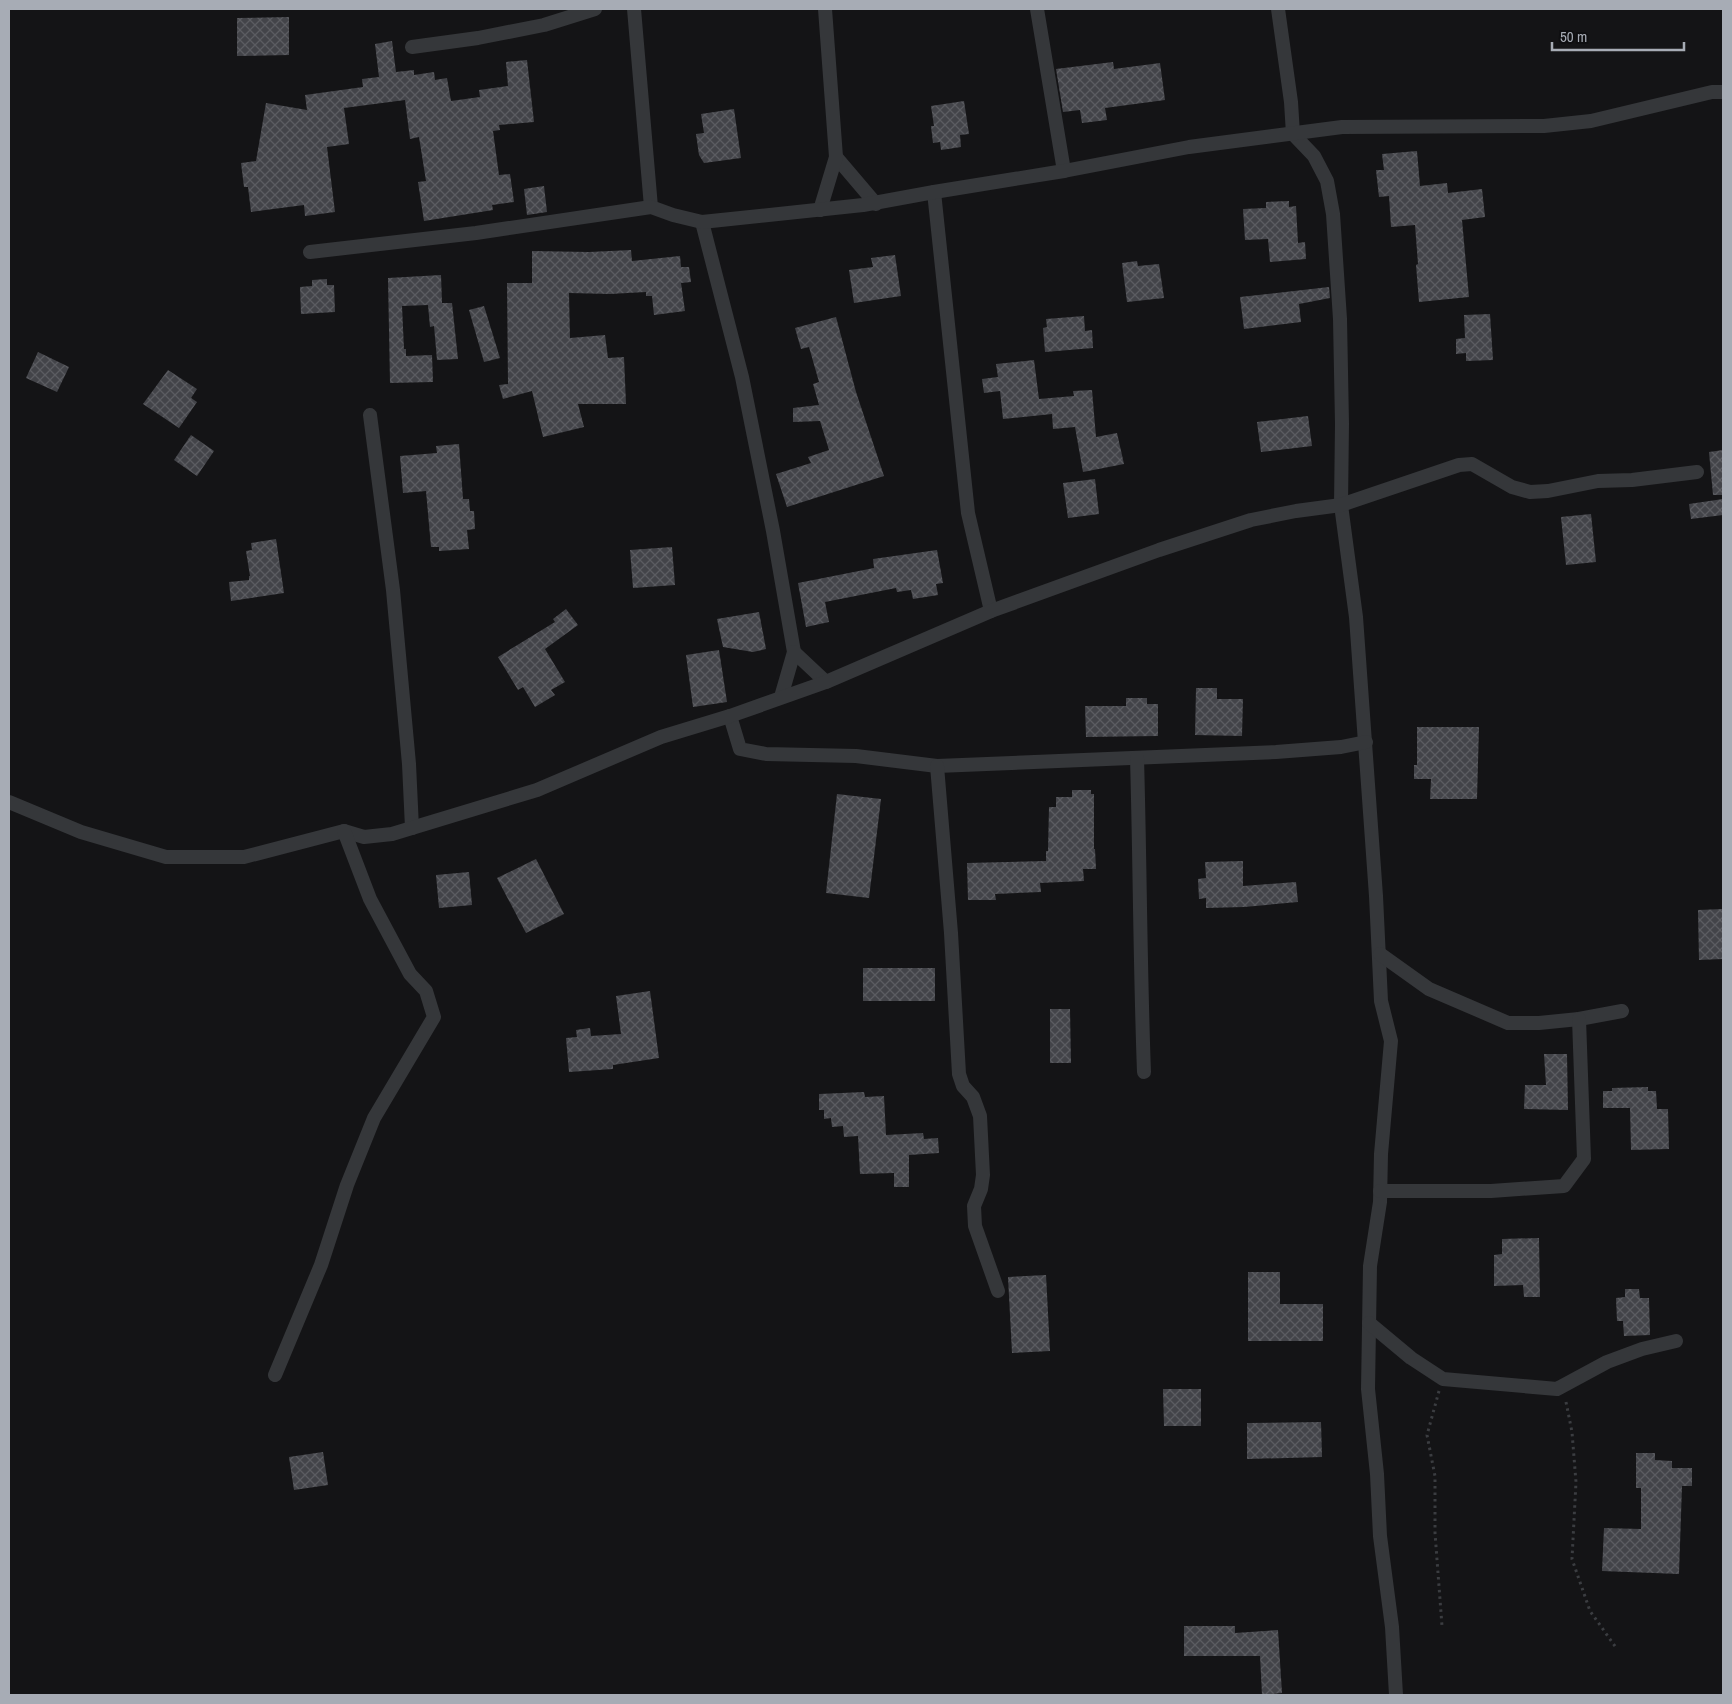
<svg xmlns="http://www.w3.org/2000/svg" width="1732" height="1704" font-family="'Archivo Narrow',sans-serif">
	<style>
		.building { fill: url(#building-cross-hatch) }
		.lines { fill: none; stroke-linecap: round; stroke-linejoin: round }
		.path { stroke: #3b3d41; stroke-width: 3; stroke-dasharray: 2.5 4; stroke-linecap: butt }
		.street { stroke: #35373a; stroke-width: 14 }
	</style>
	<defs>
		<pattern id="building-cross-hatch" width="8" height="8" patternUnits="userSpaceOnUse" patternTransform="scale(1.25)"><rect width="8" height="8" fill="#434449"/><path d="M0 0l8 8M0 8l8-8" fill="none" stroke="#5b5c61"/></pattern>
	</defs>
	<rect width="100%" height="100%" fill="#141416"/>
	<g class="building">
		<path d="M289 17V55L237 56V18Z"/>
		<path d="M392 41 396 72 414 70V75L434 72 435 80 447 78 451 101 480 97 479 90 508 86 506 62 527 60 534 122 499 125 500 130 493 131 499 175 510 174 514 202 492 205 493 210 424 221 418 182 426 181 419 137 410 139 405 100 344 108 349 144 327 147 335 212 305 216 304 205 251 212 248 187H244L241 163 256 161 266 103 307 110 305 95 363 87 362 79 379 77 375 44Z"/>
		<path d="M1113 62 1114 69 1160 63 1165 100 1105 108 1107 120 1082 123 1080 110 1063 112 1056 69Z"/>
		<path d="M964 101 969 134 960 135 961 147 941 150 940 142 933 143 931 126H934L931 106Z"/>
		<path d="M734 109 741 158 704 163 699 155 696 134 704 133 701 114Z"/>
		<path d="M1417 151 1420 186 1447 183 1448 193 1482 189 1485 217 1462 220 1469 297 1419 302 1416 265 1418 264 1415 225 1391 227 1389 196 1379 197 1376 170H1384L1382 154Z"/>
		<path d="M544 186 547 212 527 215 524 189Z"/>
		<path d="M1289 201V207L1296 206 1298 243 1305 242 1306 259 1270 262 1268 239 1245 240 1243 209 1266 208V202Z"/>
		<path d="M631 250 632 261 680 256 681 267H689L691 282 681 283 685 311 654 315 652 296H646V292L610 294 569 293 570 338 605 335 608 358 624 357 626 404H578L584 427 543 437 532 391 503 399 499 385 508 384 507 283H532V251L589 252Z"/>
		<path d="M895 255 901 296 854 303 849 270 873 267 871 258Z"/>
		<path d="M1137 261 1138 266 1159 264 1164 298 1127 302 1122 263Z"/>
		<path d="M441 275 442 303H452L458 359 437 360 434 326 430 327 428 305 402 306 404 349H406V356L432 355 433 382 390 383 388 278Z"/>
		<path d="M327 279V285H334L335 312 301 314 300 287 312 286V280Z"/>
		<path d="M1329 287 1330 298 1299 304 1301 322 1244 329 1240 297Z"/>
		<path d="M484 306 500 358 484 362 469 310Z"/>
		<path d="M1490 314 1493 360 1466 361V353L1456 354V339L1465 338 1464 315Z"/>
		<path d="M1084 316 1085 331 1092 330 1093 348 1045 352 1043 328 1047 327 1046 319Z"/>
		<path d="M836 317 856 392 884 476 787 507 776 474 811 463 808 457 829 450 820 421 793 422V408L819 405 813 384 819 382 809 347 801 349 795 328Z"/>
		<path d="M38 352 69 367 57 392 26 378Z"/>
		<path d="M1034 360 1039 399 1074 396 1073 391 1092 390 1096 437 1117 433 1124 464 1083 472 1075 427 1053 429 1052 414 1003 419 1000 391 984 393 982 379 998 377 996 364Z"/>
		<path d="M168 370 197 389 191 398 197 402 179 428 143 404Z"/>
		<path d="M1308 416 1312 446 1261 452 1257 422Z"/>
		<path d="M191 435 214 451 197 476 174 460Z"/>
		<path d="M459 444 463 499H469L470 511H474L475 529 467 530 469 549 439 551V547H431L426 491 403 493 400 456 437 453 436 446Z"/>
		<path d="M1723 450V495H1713L1709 452Z"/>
		<path d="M1095 479 1099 514 1068 518 1063 483Z"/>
		<path d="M1723 499V515L1691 519 1689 504Z"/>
		<path d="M1591 514 1596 562 1566 565 1561 517Z"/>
		<path d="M276 539 284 593 231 601 229 582 249 580V576H250L246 551 252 550 251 543Z"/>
		<path d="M672 547 675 585 633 588 630 550Z"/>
		<path d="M937 550 943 583 936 584 938 595 913 599 911 590 897 592 896 588 825 602 829 622 806 627 798 583 874 568 873 559Z"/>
		<path d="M566 609 578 625 545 649 565 682 551 690 555 695 535 707 523 687 518 690 498 657 555 622 553 619Z"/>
		<path d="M759 612 766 649 753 652 723 647 717 619Z"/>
		<path d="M719 650 727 702 693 707 686 655Z"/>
		<path d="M1196 688H1217V699H1243L1242 736 1195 735Z"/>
		<path d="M1126 698H1147V704H1158V736L1086 737 1085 706H1126Z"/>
		<path d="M1417 727H1479L1477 799H1430L1431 779H1414V765H1417Z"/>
		<path d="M1072 790H1091V794H1094V849H1095L1096 869H1083L1084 881 1040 883 1041 892 995 894 996 900H968L967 863 1046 861V851H1048L1049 807H1056V797H1072Z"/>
		<path d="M837 794 881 799 869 898 826 893Z"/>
		<path d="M536 859 564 914 526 933 497 878Z"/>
		<path d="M1243 861V886L1296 882 1298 902 1244 907 1206 908V898L1199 899 1198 879 1206 878 1205 862Z"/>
		<path d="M469 872 472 905 439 908 436 875Z"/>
		<path d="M1723 909V959L1699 960 1698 910Z"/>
		<rect x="863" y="968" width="72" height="33"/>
		<path d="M650 991 659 1058 613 1065V1069L569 1072 566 1038 577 1037 576 1030 590 1028 591 1036 621 1034 616 996Z"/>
		<path d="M1050 1009H1070L1071 1063H1050Z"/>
		<path d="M1544 1054H1567L1568 1110 1524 1109 1525 1085H1546Z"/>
		<path d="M1648 1087V1091H1656L1657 1109H1668L1669 1149 1631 1150 1630 1108H1603V1091H1612V1088Z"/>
		<path d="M864 1092 865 1097 884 1096 886 1135 923 1133 924 1139 938 1138 939 1153 909 1155V1187H894V1173L860 1174 858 1136 844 1137 843 1126 832 1127 831 1118 824 1119V1110H819V1094Z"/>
		<path d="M1539 1238 1540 1297H1524L1523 1285 1494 1286V1255L1502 1254V1239Z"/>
		<path d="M1248 1272H1280V1304H1323V1341H1248Z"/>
		<path d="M1046 1275 1050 1351 1012 1353 1008 1277Z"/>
		<path d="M1625 1289H1639L1640 1298H1649L1650 1335 1624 1336 1623 1321H1617L1616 1298 1625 1297Z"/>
		<path d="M1163 1389H1201V1426H1164Z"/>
		<path d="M1321 1422 1322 1457 1247 1459V1423Z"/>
		<path d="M323 1452 328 1485 294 1490 289 1457Z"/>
		<path d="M1636 1453H1655V1460L1672 1461V1468H1692V1486H1682L1679 1574 1602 1571 1604 1528 1641 1529V1488H1636Z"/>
		<path d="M1184 1626H1235V1633L1278 1630 1282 1693 1262 1695 1260 1656H1184Z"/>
	</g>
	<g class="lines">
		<g class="path">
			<path d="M1439 1391 1427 1435 1435 1476V1533L1442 1626"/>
			<path d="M1566 1402 1572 1432 1576 1482 1572 1559 1590 1611 1617 1649"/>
		</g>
		<g class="street">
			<path d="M634 9 651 207"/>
			<path d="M1037 9 1064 171"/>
			<path d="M1278 9 1291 102 1293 134 1314 156 1327 181 1333 214 1340 319 1342 424 1341 505 1356 617 1376 896 1381 1001 1391 1041 1381 1154 1380 1202 1370 1266 1368 1389 1377 1474 1380 1536 1392 1627 1396 1695"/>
			<path d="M412 47 478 38 544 25 595 9"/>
			<path d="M836 157 876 204"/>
			<path d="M934 192 968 513 991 611"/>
			<path d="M820 210 836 157 825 9"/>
			<path d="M702 222 742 377 773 531 794 652 781 697"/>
			<path d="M310 252 476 233 651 207 673 215 702 222 863 205 934 192 1064 171 1189 147 1342 127 1544 126 1591 121 1712 92H1723"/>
			<path d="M370 415 393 590 409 764 412 828"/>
			<path d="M794 652 826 682"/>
			<path d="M730 716 740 749 766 754 856 756 937 766 1276 752 1341 747 1366 742"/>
			<path d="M1137 758C1140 863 1140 967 1144 1072"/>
			<path d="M937 766 951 933 959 1074 963 1086 973 1097 980 1116 983 1175 981 1189 974 1206 975 1226 998 1291"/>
			<path d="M9 802 81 832 166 857H244L344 831 364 837 392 834 537 790 661 737 730 716 826 682 991 611 1159 550 1251 520 1296 511 1341 505 1459 465 1472 464 1512 487 1530 492 1548 491 1598 481 1632 480 1697 472"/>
			<path d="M1380 954 1429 989 1508 1023H1539L1579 1019 1622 1011"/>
			<path d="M1380 1191H1491L1564 1186 1584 1159 1579 1019"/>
			<path d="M1369 1323 1411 1358 1443 1379 1557 1389 1607 1362 1642 1349 1676 1341"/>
			<path d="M275 1375 321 1265 347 1185 374 1118 434 1017 426 991 410 974 370 899 344 831"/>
		</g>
	</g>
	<rect width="1732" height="1704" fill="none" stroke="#a7acb5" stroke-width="20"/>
	<path d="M1552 42v8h132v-8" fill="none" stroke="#a7acb5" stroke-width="2.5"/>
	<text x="1560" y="42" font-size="15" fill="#a7acb5" stroke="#0f0f11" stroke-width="4" paint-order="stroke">50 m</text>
</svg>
